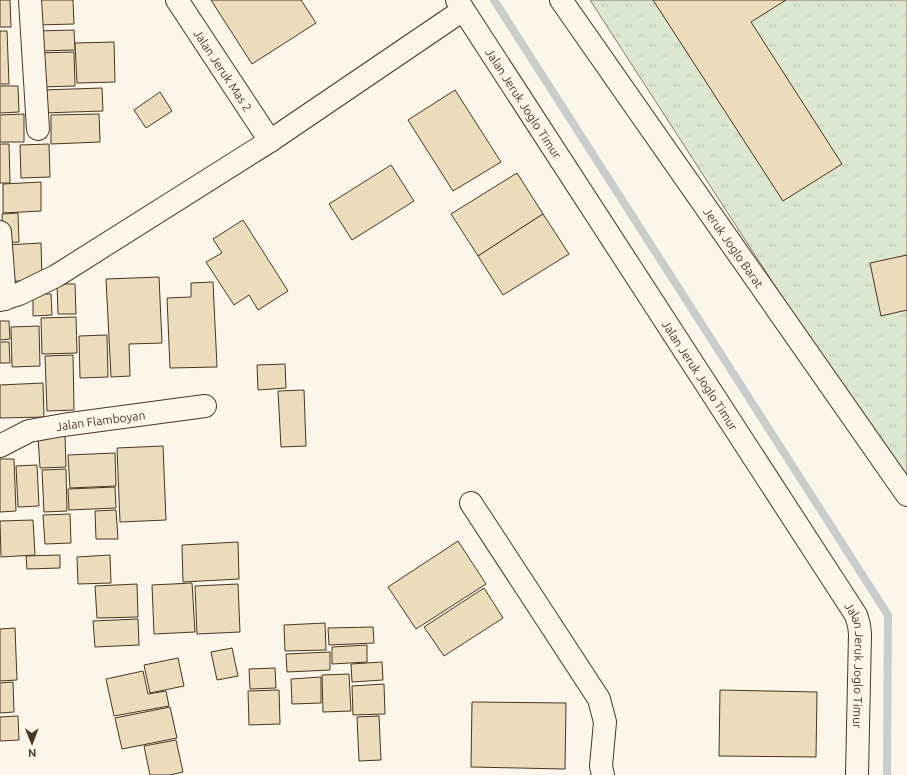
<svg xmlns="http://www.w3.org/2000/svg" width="907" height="775" font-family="Ubuntu,sans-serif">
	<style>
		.park { fill: url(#park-tufts); stroke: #887966 }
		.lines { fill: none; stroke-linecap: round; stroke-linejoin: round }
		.stream { stroke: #c9cecd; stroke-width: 8 }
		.building { fill: #ecdcbc; stroke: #4a3520 }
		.minor-casing { stroke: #4a3520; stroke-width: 24 }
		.minor { stroke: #fbf6e9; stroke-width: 22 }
		.labels { text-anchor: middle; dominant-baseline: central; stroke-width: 3; stroke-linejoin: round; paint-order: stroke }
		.street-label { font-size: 12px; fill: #4a3520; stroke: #fbf6e9 }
	</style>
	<defs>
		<pattern id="park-tufts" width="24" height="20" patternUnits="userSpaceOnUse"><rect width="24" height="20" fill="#dce7d0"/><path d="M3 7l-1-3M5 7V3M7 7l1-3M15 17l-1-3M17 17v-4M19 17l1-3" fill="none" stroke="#bec7b2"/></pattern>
	</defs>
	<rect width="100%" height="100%" fill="#fbf6e9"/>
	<path class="park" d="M590 0H907V490Z"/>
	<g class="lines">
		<path class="stream" d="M494 0 888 615 887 775"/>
	</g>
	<g class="building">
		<path d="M0 0H10L11 27H0Z"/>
		<path d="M36 0H73L74 24 36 25Z"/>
		<path d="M211 0H301L316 23 252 64Z"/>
		<path d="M653 0H786L751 22 842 164 783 201Z"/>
		<path d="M74 30 75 50 38 51 37 31Z"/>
		<path d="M0 31H7L9 84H0Z"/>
		<path d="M114 42 115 82 77 83 75 43Z"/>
		<path d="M74 52 75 86 39 87 38 53Z"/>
		<path d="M0 86H18L19 112 0 113Z"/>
		<path d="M102 88 103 111 43 113 42 90Z"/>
		<path d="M455 90 501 162 453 191 408 120Z"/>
		<path d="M160 92 172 111 146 128 134 110Z"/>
		<path d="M24 114V142H0V115Z"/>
		<path d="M99 114 100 142 51 144V115Z"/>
		<path d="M0 144H9L10 183H0Z"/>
		<path d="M49 144 50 177 21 178 20 145Z"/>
		<path d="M391 165 414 201 352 240 329 204Z"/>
		<path d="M517 173 543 214 478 256 451 214Z"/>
		<path d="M41 182V211L3 213V184Z"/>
		<path d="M18 213 19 242 3 243 2 214Z"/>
		<path d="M543 214 569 254 503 295 478 256Z"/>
		<path d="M243 220 288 291 258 310 249 295 234 305 206 262 222 253 213 239Z"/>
		<path d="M41 243 42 279 7 282 6 245Z"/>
		<path d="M907 255V310L881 316 870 263Z"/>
		<path d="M159 277 162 343 129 344 130 376 111 377 106 279Z"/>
		<path d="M213 282 217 367 170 368 167 298 191 297V283Z"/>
		<path d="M57 284H75L76 314H58Z"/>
		<path d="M33 294H51L52 315 33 316Z"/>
		<path d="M76 317 77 353 42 354 41 318Z"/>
		<path d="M0 321H9L10 339 0 340Z"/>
		<path d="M39 326 40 366 12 367 11 327Z"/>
		<path d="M107 335 108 377 80 378 79 336Z"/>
		<path d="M0 342H9L10 363H0Z"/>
		<path d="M73 355 74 410 47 411 45 356Z"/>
		<path d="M285 364 286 388 258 390 257 365Z"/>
		<path d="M43 383 44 417 0 418V385Z"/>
		<path d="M304 390 306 446 281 447 278 391Z"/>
		<path d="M65 436 66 467 40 468 38 437Z"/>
		<path d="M163 446 166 520 120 522 117 448Z"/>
		<path d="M115 453 116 486 70 488 68 455Z"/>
		<path d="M0 459H14L16 511 0 512Z"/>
		<path d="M37 465 39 506 18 507 16 466Z"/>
		<path d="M66 469 67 511 44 512 42 470Z"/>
		<path d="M115 487 116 508 69 510 68 489Z"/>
		<path d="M116 510 118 539H96L95 511Z"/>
		<path d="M70 514 71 543 45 544 43 515Z"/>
		<path d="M33 520 35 555 1 557 0 521Z"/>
		<path d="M458 541 486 584 416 629 388 587Z"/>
		<path d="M238 542 239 579 183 582 182 545Z"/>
		<path d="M60 555V568L27 569 26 556Z"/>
		<path d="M110 555 111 583 78 584 77 557Z"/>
		<path d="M192 583 195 632 154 634 152 585Z"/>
		<path d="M137 584 138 617 97 618 95 586Z"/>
		<path d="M238 584 240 632 197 634 195 586Z"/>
		<path d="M484 588 503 618 444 656 424 627Z"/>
		<path d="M138 619 139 645 95 647 93 621Z"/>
		<path d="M325 623 326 650 285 651 284 625Z"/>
		<path d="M373 627 374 643 329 645 328 628Z"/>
		<path d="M15 628 17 680 0 681V629Z"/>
		<path d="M367 645V662L332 664V647Z"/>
		<path d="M232 648 238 676 217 680 211 652Z"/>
		<path d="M330 652V670L287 672 286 654Z"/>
		<path d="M178 658 184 686 150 693 144 665Z"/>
		<path d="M382 662 383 680 352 682 351 664Z"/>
		<path d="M275 668 276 688 250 689 249 669Z"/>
		<path d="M143 671 148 694 166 691 169 706 114 716 106 679Z"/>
		<path d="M349 674 351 711 323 712 322 675Z"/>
		<path d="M321 677V703L292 704 291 679Z"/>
		<path d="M13 682 14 712 0 713V683Z"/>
		<path d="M384 684 385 714 353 715 352 686Z"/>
		<path d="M279 690 280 724 249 725 248 691Z"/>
		<path d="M720 690 817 692 816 757 719 756Z"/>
		<path d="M472 702 566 703 565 769 471 767Z"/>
		<path d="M170 707 177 738 122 749 115 718Z"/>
		<path d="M18 716 19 740 0 741V717Z"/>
		<path d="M379 716 381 760 359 761 357 717Z"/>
		<path d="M176 740 183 772 170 775H150L144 746Z"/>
	</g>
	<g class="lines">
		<g class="minor-casing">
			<g id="minor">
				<path d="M30 0 38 129"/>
				<path id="s1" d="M177 0 270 141"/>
				<path id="s2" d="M457 0 856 615 859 625 860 634 857 775"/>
				<path id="s3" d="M561 0 907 495"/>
				<path d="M0 232 5 299"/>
				<path d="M0 300 19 294 56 276 270 141 463 10"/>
				<path id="s4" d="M0 446 29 431 63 425 205 406"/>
				<path d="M471 503 599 699 605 722 601 766 603 775"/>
			</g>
		</g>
		<use href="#minor" class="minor"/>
	</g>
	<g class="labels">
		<g class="street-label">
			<text stroke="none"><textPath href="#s1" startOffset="84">Jalan Jeruk Mas 2</textPath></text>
			<text stroke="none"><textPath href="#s2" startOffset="123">Jalan Jeruk Joglo Timur</textPath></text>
			<text stroke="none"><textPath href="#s3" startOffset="302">Jeruk Joglo Barat</textPath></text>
			<text stroke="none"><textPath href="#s2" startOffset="447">Jalan Jeruk Joglo Timur</textPath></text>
			<text stroke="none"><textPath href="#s4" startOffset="105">Jalan Flamboyan</textPath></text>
			<text stroke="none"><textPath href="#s2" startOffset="783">Jalan Jeruk Joglo Timur</textPath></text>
		</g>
	</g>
	<g transform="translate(32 743) rotate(179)" stroke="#fbf6e9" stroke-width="3" paint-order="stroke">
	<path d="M0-3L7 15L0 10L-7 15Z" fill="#4a3520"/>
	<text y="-6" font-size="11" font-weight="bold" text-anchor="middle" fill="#4a3520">N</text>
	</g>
</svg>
